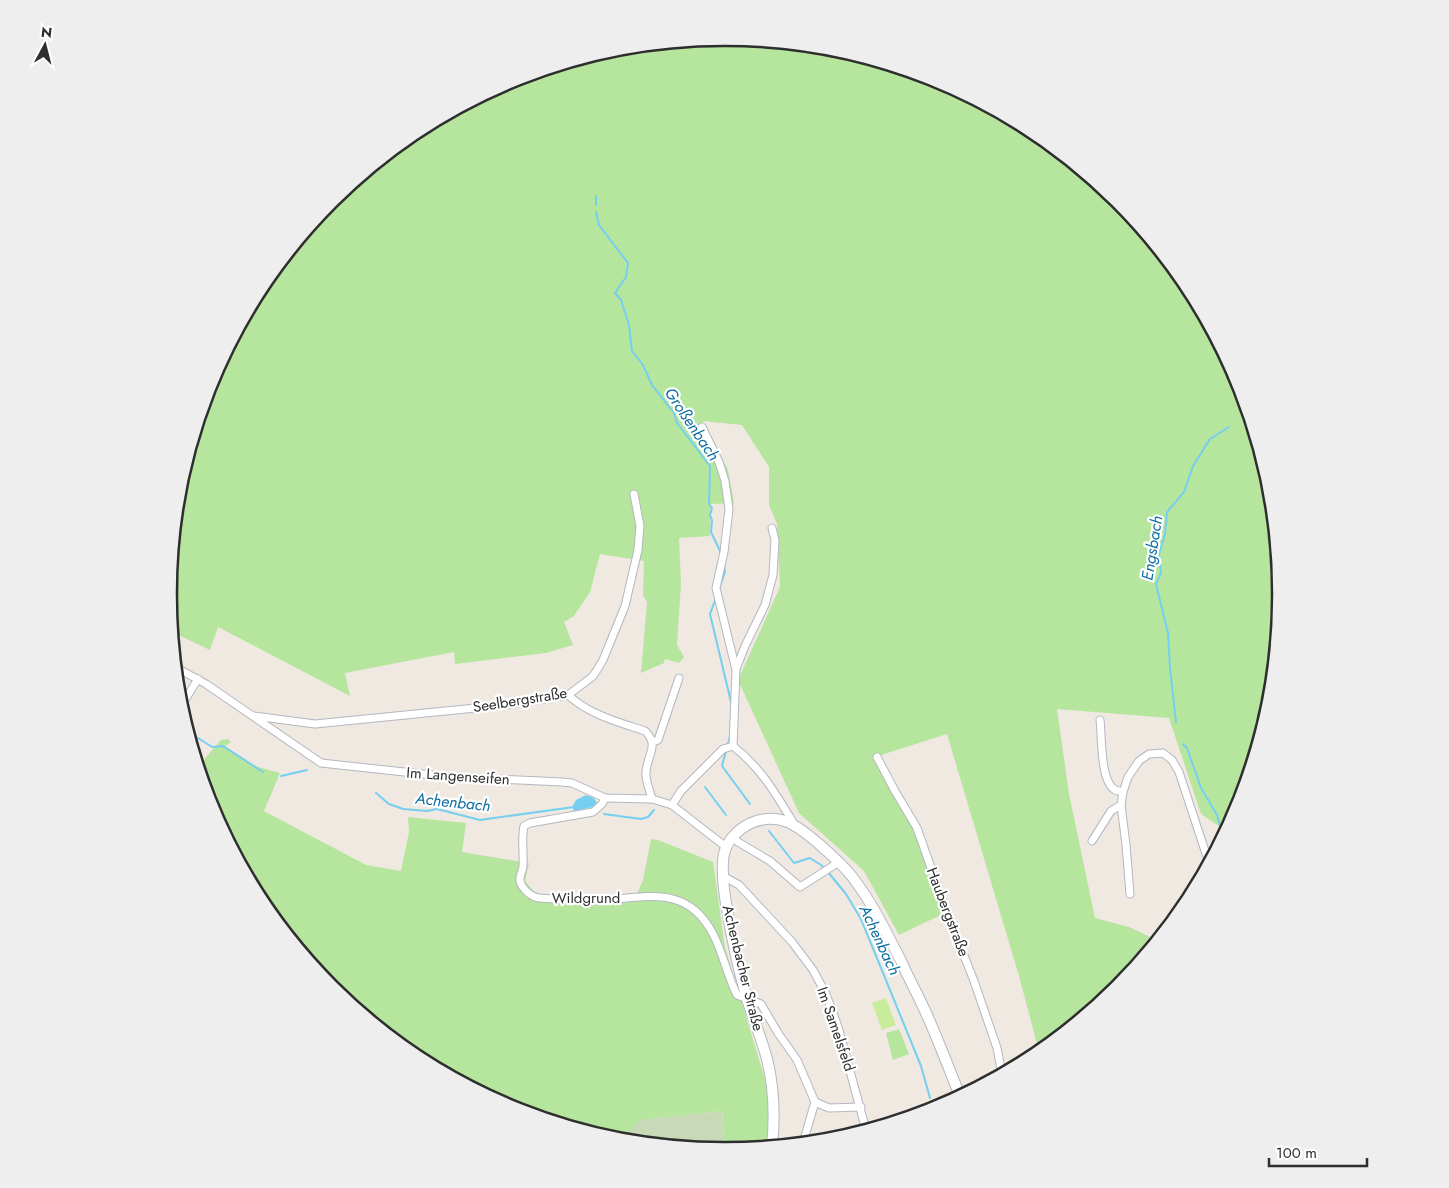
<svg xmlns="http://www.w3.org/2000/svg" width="1449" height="1188" font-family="Jost,sans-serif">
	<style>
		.green { fill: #b6e59e }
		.cemetery { fill: #c8d9b8 }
		.pitch { fill: #c9ec9a }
		.water { fill: #75cff0 }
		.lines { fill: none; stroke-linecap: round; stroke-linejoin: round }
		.stream { stroke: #75cff0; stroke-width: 2 }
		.street-casing { stroke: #b4b7c1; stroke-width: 9 }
		.secondary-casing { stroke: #b4b7c1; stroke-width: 12 }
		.street { stroke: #fff; stroke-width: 7 }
		.secondary { stroke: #fff; stroke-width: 10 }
		.labels { text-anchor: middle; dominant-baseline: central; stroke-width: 4.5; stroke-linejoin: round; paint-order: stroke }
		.street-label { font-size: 15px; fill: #2e2e2e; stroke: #fff }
		.water-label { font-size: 16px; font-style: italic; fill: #0d6fa3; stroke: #fff }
		.rim { fill: none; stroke: #2e2e2e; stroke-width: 2.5 }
	</style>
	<rect width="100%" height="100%" fill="#efe9e1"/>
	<g class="green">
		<path d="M725 38 833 48 938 80 1034 131 1118 201 1187 285 1239 381 1270 486 1281 594 1270 703 1239 807 1225 832 1222 828 1201 814 1169 718 1057 709 1069 794 1095 918 1129 927 1157 940 1118 988 1044 1048 1037 1044 1019 976 947 734 881 755 897 790 921 834 945 913 899 935 864 871 799 813 738 680 780 587 777 524 769 505V467L742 425 703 421 728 470 734 503 711 504 710 536 679 538 681 583 677 645 684 657 679 663 665 659 664 663 641 673 647 602 643 595 644 561 600 554 590 592 574 616 564 622 573 645 546 653 455 664 454 652 345 673 350 696 218 627 210 650 172 632 168 594 179 485 210 381 262 285 331 200 416 131 512 80 616 48Z"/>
		<path d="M228 739 231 742 225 746 254 766 280 773 264 811 366 865 401 871 409 832 408 817 466 823 462 852 529 863 525 881 536 894 636 896 643 880 651 839 658 840 713 862 725 947 771 1099 767 1146 725 1150 722 1111 641 1120 622 1140H616L511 1108 415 1057 331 987 262 903 210 807 196 759 201 763 221 740Z"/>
		<path d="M899 1029 909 1054 893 1060 886 1033Z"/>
	</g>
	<path class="cemetery" d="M722 1111 725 1150 622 1140 640 1120Z"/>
	<path class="pitch" d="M886 998 896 1025 882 1030 872 1003Z"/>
	<path class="water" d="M586 795 594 798 597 803 593 807 574 811 572 807 576 800Z"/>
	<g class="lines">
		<g class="stream">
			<path d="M596 196V205"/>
			<path d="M596 212 599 225 628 263 626 277 615 293 621 300 629 325 632 351 643 365 652 385 674 413 677 423 710 466 709 504 712 508 710 515 712 520 711 532 721 553"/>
			<path d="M719 589 725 572 724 565"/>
			<path d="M716 598 710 614 731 702"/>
			<path d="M1176 722 1170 668 1168 633 1156 584 1161 573 1159 554 1165 534 1167 512 1184 492 1193 466 1210 439 1229 427"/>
			<path d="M198 738 212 747 223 746 263 772"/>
			<path d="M728 744 731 732"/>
			<path d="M1183 744 1187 748 1201 788 1217 815 1223 836"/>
			<path d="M726 751 722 766 750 804"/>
			<path d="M281 776 307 770"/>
			<path d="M705 787 726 815"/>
			<path d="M376 793 389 804 403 809 427 811 437 809 480 820 574 807"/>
			<path d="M604 814 641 819 648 817 654 810"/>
			<path d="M769 831 794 863 810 858 821 865 825 869"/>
			<path d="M828 872 846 894 861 919 921 1066 930 1098"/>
			<path d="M930 1110V1104"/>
		</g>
		<g class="street-casing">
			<g id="street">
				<path d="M702 427 719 462 725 481 729 509 724 552 716 588 736 670 733 746"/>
				<path d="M175 667 206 684 321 763 451 777 562 782 572 783 605 798 652 799 672 805 726 847"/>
				<path d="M736 669 745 646 765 605 773 575 775 540 772 528"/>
				<path d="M568 695C590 715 618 722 645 731 660 745 647 755 646 772 645 780 650 791 652 799"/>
				<path d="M180 708 198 679"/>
				<path d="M254 716 315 724 506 705 568 695 592 677 597 670 603 660 625 606 638 550 640 526 634 494"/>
				<path d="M1100 720C1102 736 1100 781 1115 790 1117 791 1120 791 1123 792"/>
				<path d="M653 742 658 740 679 678"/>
				<path d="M733 746C761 768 776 794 794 824"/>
				<path d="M877 757 895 791 917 828 946 910 974 981 997 1048 1002 1074"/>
				<path d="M605 798 602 804 593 812 530 823 524 826C521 839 524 852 523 866 523 871 519 875 520 881 522 889 531 897 539 898 557 899 575 901 593 901 641 899 686 881 713 934 723 953 727 975 737 995L761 1004 778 1033 797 1060 815 1102 829 1108 861 1107"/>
				<path d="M672 805 681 791 723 749 733 746"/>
				<path d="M733 837 738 842 770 861 800 887 839 862"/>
				<path d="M1092 841 1111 811 1121 805"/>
				<path d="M723 876 739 885 792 942 813 970 826 994 838 1027 866 1130"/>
				<path d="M1130 894 1126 845 1121 805 1123 792 1128 777 1139 761 1149 754 1163 753 1172 760 1179 772 1209 863"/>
				<path d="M803 1143 815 1102"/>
			</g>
		</g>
		<g class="secondary-casing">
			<path id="secondary" d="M772 1146C775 1117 774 1087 767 1059 762 1040 754 1021 748 1002 739 972 732 940 727 909 724 893 722 877 723 860 724 844 736 830 751 823 780 811 798 826 819 844 832 856 846 867 856 882 874 906 887 934 901 961 909 979 919 997 927 1015 939 1042 949 1069 960 1096"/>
		</g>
		<use href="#street" class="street"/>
		<use href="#secondary" class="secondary"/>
	</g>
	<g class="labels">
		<g class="street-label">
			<text transform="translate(520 700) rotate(-9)">Seelbergstraße</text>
			<text transform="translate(458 776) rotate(4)">Im Langenseifen</text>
			<text x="586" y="898">Wildgrund</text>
			<text transform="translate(948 912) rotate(69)">Haubergstraße</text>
			<text transform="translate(743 968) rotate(76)">Achenbacher Straße</text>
			<text transform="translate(836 1029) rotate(71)">Im Samelsfeld</text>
		</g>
		<g class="water-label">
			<text transform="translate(692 424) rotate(56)">Großenbach</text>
			<text transform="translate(1152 548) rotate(-81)">Engsbach</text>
			<text transform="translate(453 802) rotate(6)">Achenbach</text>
			<text transform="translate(880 940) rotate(65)">Achenbach</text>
		</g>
	</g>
	<path d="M0 0H1449V1188H0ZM724 46H725A547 547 0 0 1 1272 593V595A547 547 0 0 1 725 1142H724A547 547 0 0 1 177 595V593A547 547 0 0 1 724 46Z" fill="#eee" fill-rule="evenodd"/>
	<path class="rim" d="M724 46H725A547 547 0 0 1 1272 593V595A547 547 0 0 1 725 1142H724A547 547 0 0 1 177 595V593A547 547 0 0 1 724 46Z"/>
	<g transform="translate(45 45) rotate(7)" stroke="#ffffff" stroke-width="4" paint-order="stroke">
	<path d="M0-4L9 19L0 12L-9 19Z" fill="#2e2e2e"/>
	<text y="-8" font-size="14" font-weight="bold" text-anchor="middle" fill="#2e2e2e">N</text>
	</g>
	<path d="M1269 1158v8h98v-8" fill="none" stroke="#2e2e2e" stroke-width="2.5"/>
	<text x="1276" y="1158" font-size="15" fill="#2e2e2e" stroke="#ffffff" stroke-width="4" paint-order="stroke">100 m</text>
</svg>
